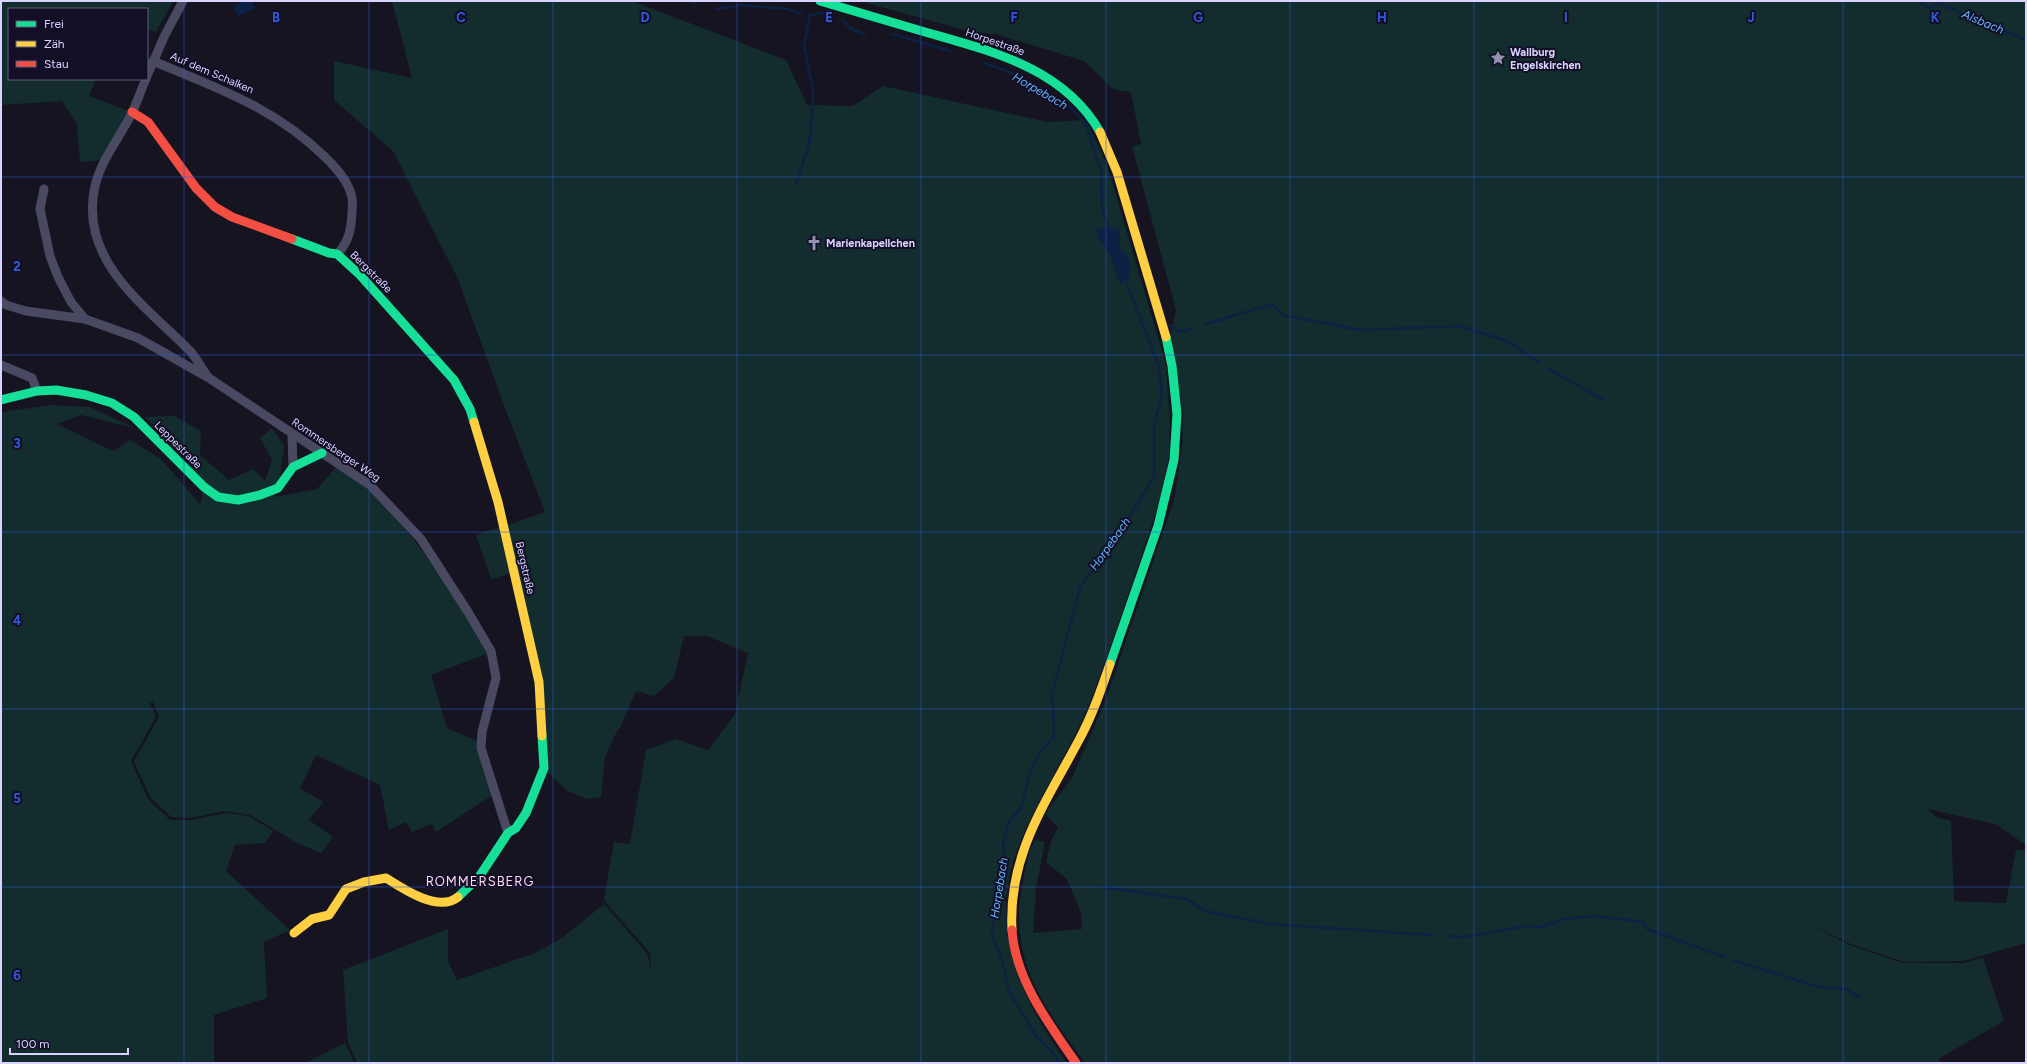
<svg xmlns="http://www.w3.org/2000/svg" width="2027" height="1064" font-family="Figtree,sans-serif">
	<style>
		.green { fill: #132c2d }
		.water { fill: #0d2144 }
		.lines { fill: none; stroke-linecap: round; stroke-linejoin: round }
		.stream { stroke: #0d2144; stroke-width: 2.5 }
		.street { stroke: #4a4962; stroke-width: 9 }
		.fast { stroke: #16e098; stroke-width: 9 }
		.slow { stroke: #ffcf43; stroke-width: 9 }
		.jam { stroke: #f24e42; stroke-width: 9 }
		.grid { fill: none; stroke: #305bdc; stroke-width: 1; stroke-opacity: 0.55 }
		.labels { text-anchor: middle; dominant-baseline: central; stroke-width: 4; stroke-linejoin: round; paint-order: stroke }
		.street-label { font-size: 11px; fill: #d9d4ff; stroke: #130f26 }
		.poi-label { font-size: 11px; font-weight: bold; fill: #d9d4ff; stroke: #130f26; text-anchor: start }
		.water-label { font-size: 12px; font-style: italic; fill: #62b6ff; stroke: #130f26 }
		.quarter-label { font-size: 13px; letter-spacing: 1px; fill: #ffd6f0; stroke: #130f26 }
		.grid-label { font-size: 13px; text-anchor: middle; font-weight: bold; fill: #305bdc; stroke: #130f26; stroke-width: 4; stroke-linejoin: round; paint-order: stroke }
	</style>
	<rect width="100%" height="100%" fill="#161421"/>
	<g class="green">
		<path d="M1 1H173L156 32 147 29V9H9V79H96L89 96 132 112 106 160 80 162 77 124 62 101 1 105Z"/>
		<path d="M392 1H632L786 60 807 105 853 106 883 86 1048 122 1086 120 1107 165 1166 364 1170 424 1169 456 1165 482C1153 523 1139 564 1125 604 1112 641 1100 678 1085 714 1066 757 1040 795 1022 838 985 923 1017 993 1067 1063H357L348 1042 343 970 448 929V961L457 980 535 953 562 938 604 904 645 951 648 956 651 971 650 956 652 955 607 904 604 899 614 842 630 844 646 750 676 739 708 750 735 714 748 653 707 636H684L674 678 654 696 636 691 620 728 617 731 605 757 601 797 587 799 566 790 546 770 547 751 504 526 545 512 508 416 457 277 393 151 334 100V61L412 78Z"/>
		<path d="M860 1H2026V845L1995 824 1928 809 1936 817 1951 821 1954 901 2006 903 2016 850H2026V943L1963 961 1904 962 1851 944 1800 919 1850 945 1903 963H1963L1983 958 2004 1021 1938 1059 1941 1063H1085C1042 1005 1007 957 1023 881 1026 867 1028 852 1035 840L1045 842 1036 888 1033 933 1082 929 1081 913 1067 879 1046 862 1051 841 1058 828 1045 814 1072 778 1105 702 1174 500 1182 449 1183 414 1170 336 1176 310 1132 146 1141 144 1131 92 1113 89 1084 61 995 34 971 32Z"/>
		<path d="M52 405 89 407 135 428 81 415 57 424 113 451 130 440 161 459 200 504 205 482 145 417 174 416 201 431 200 455 229 480 253 469 265 481 272 460 260 438 272 428 284 446 280 478 274 497 317 489 338 465 370 487 415 541 467 613 489 653 431 675 447 728 479 742 493 795 436 832 432 824 412 832 406 822 389 830 380 785 316 755 300 788 323 802 309 820 333 837 321 853 299 844 250 815 224 811 191 818 171 817 150 797 134 761 159 717 153 702 150 703 156 717 131 761 148 799 170 820H192L226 813 249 816 273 831 265 843 235 845 226 871 290 930 264 942 267 998 214 1015V1063H1V412Z"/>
		<path d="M500 527 512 573 491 579 476 535Z"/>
		<path d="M345 1043 354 1063H306Z"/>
	</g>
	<g class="water">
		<path d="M242 1H252L255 8 238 16 233 8Z"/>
		<path d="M1112 228 1120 231V248C1132 257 1131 267 1128 280L1120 285C1116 276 1115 267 1111 257 1107 247 1098 241 1096 229Z"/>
	</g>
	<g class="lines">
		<g class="stream">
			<path d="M690 1 695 3"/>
			<path d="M1920 1 1925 7 1929 8 1939 3C1967 17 1997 27 2026 40"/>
			<path d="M716 9 742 5 787 9 801 13"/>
			<path d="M843 20 850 28 865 35"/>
			<path d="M892 34 950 51"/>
			<path d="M984 63 1012 73 1070 107 1085 123 1101 170 1102 207 1109 231"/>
			<path d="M796 183 809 145 812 118 813 91 804 45 810 15 828 12"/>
			<path d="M1206 324 1273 304 1283 315 1360 330 1460 326 1509 342 1539 363"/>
			<path d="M1169 325 1180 332 1194 328"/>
			<path d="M1549 369 1602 399"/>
			<path d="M1102 887 1187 899 1204 911 1270 924 1433 935"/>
			<path d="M1450 936 1464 937 1527 926 1541 927 1564 919 1594 916 1643 922 1647 929 1724 957"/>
			<path d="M1732 960 1819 987 1846 989 1861 998"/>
			<path d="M1060 1063 1051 1051 1037 1037 1009 992 1002 959 992 936 996 889 1001 862 1005 856 1003 842 1009 822 1021 808 1032 766 1042 749 1054 737V724L1052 694 1080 587 1122 529 1154 476V425L1162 395 1161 383 1158 364 1125 279"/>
		</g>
		<g class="street">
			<path d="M153 61C217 88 276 108 326 158 337 169 349 182 352 198 353 203 352 209 352 213 351 230 349 242 337 254"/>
			<path d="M147 76 164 37 183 1"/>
			<path d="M146 79C141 90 137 102 132 113 120 137 101 160 95 186 78 261 146 306 191 352 197 359 202 369 208 377"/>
			<path d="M44 189 40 209 50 256 58 277 71 302 85 319"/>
			<path d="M1 301 6 305 26 311 85 319 138 338 209 378 370 485 421 539 468 612 491 651 496 678 482 732 481 748 508 833"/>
			<path d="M1 365 32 378 37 391"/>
			<path d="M292 434 293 467"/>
		</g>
		<g class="fast">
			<path d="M820 1C855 11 890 22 925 32 991 51 1064 68 1100 132"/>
			<path d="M292 239 329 253 337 254 360 275 454 380 470 409 474 422"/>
			<path d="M1 400 37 391 56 390 86 395 112 403 134 417 204 487 218 497 238 500 260 495 278 488 293 467 322 453"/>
			<path d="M1110 664 1158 526 1174 460 1177 414 1172 366 1166 337"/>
			<path d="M458 897 479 877 508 833 516 828 526 813 544 768 542 736"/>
		</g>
		<g class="slow">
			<path d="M1100 132 1117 172 1166 337"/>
			<path d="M474 422 498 502 539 682 542 736"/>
			<path d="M1012 930C1008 855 1045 804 1079 740 1092 716 1101 690 1110 664"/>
			<path d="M294 933 312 919 329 915 346 889 364 882 386 878C403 889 439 913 458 897"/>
		</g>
		<g class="jam">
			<path d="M132 112 148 122 196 188 215 207 232 217 292 239"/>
			<path d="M1012 930C1015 979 1049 1024 1076 1063"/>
		</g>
	</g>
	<path class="grid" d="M184 1V1063M369 1V1063M553 1V1063M737 1V1063M921 1V1063M1106 1V1063M1290 1V1063M1474 1V1063M1658 1V1063M1843 1V1063M1 177H2026M1 355H2026M1 532H2026M1 709H2026M1 887H2026"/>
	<defs>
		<g id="sight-bare" transform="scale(1.2)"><path d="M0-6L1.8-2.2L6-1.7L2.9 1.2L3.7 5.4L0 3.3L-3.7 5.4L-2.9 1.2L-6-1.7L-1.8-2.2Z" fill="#9591b1" stroke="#130f26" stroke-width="2.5" paint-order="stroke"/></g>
		<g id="church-bare" transform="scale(1.2)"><path d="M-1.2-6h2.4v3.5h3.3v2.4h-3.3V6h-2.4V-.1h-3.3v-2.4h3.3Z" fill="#9591b1" stroke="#130f26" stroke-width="2.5" paint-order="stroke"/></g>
	</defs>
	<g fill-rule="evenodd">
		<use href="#sight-bare" x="1498" y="58"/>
		<use href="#church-bare" x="814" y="243"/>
	</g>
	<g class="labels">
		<g class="street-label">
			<text transform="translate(995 42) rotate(19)">Horpestraße</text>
			<text transform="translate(212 73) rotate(23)">Auf dem Schalken</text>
			<text transform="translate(371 272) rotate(45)">Bergstraße</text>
			<text transform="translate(178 445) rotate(45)">Leppestraße</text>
			<text transform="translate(336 450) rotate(34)">Rommersberger Weg</text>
			<text transform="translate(525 568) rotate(77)">Bergstraße</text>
		</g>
		<g class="poi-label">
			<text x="1510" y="52">Wallburg<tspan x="1510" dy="13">Engelskirchen</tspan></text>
			<text x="826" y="243">Marienkapellchen</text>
		</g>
		<g class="water-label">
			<text transform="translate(1983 22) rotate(23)">Alsbach</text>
			<text transform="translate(1040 91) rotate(30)">Horpebach</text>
			<text transform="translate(1110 544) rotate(-55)">Horpebach</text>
			<text transform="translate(999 888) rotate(-81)">Horpebach</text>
		</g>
		<g class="quarter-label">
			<text x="480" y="881">ROMMERSBERG</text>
		</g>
	</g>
	<g class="grid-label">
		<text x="276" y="22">B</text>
		<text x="461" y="22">C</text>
		<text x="645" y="22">D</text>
		<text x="829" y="22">E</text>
		<text x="1014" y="22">F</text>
		<text x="1198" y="22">G</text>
		<text x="1382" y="22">H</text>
		<text x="1566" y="22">I</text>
		<text x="1751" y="22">J</text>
		<text x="1935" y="22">K</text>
		<text x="17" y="271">2</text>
		<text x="17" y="448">3</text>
		<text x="17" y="625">4</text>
		<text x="17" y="803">5</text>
		<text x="17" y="980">6</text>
	</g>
	<rect width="2027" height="1064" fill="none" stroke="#d9d4ff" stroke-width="4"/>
	<rect x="8" y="8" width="140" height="72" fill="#130f26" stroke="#625e7d"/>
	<rect x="16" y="21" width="20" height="6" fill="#16e098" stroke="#625e7d"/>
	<text x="44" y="28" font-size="12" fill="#d9d4ff">Frei</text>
	<rect x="16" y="41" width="20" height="6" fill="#ffcf43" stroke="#625e7d"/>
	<text x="44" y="48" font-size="12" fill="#d9d4ff">Zäh</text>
	<rect x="16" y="61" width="20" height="6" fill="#f24e42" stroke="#625e7d"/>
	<text x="44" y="68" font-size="12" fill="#d9d4ff">Stau</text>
	<path d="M10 1048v6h118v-6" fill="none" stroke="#d9d4ff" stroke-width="2"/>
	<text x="16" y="1048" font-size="12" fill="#d9d4ff" stroke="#130f26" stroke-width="3" paint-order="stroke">100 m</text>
</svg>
